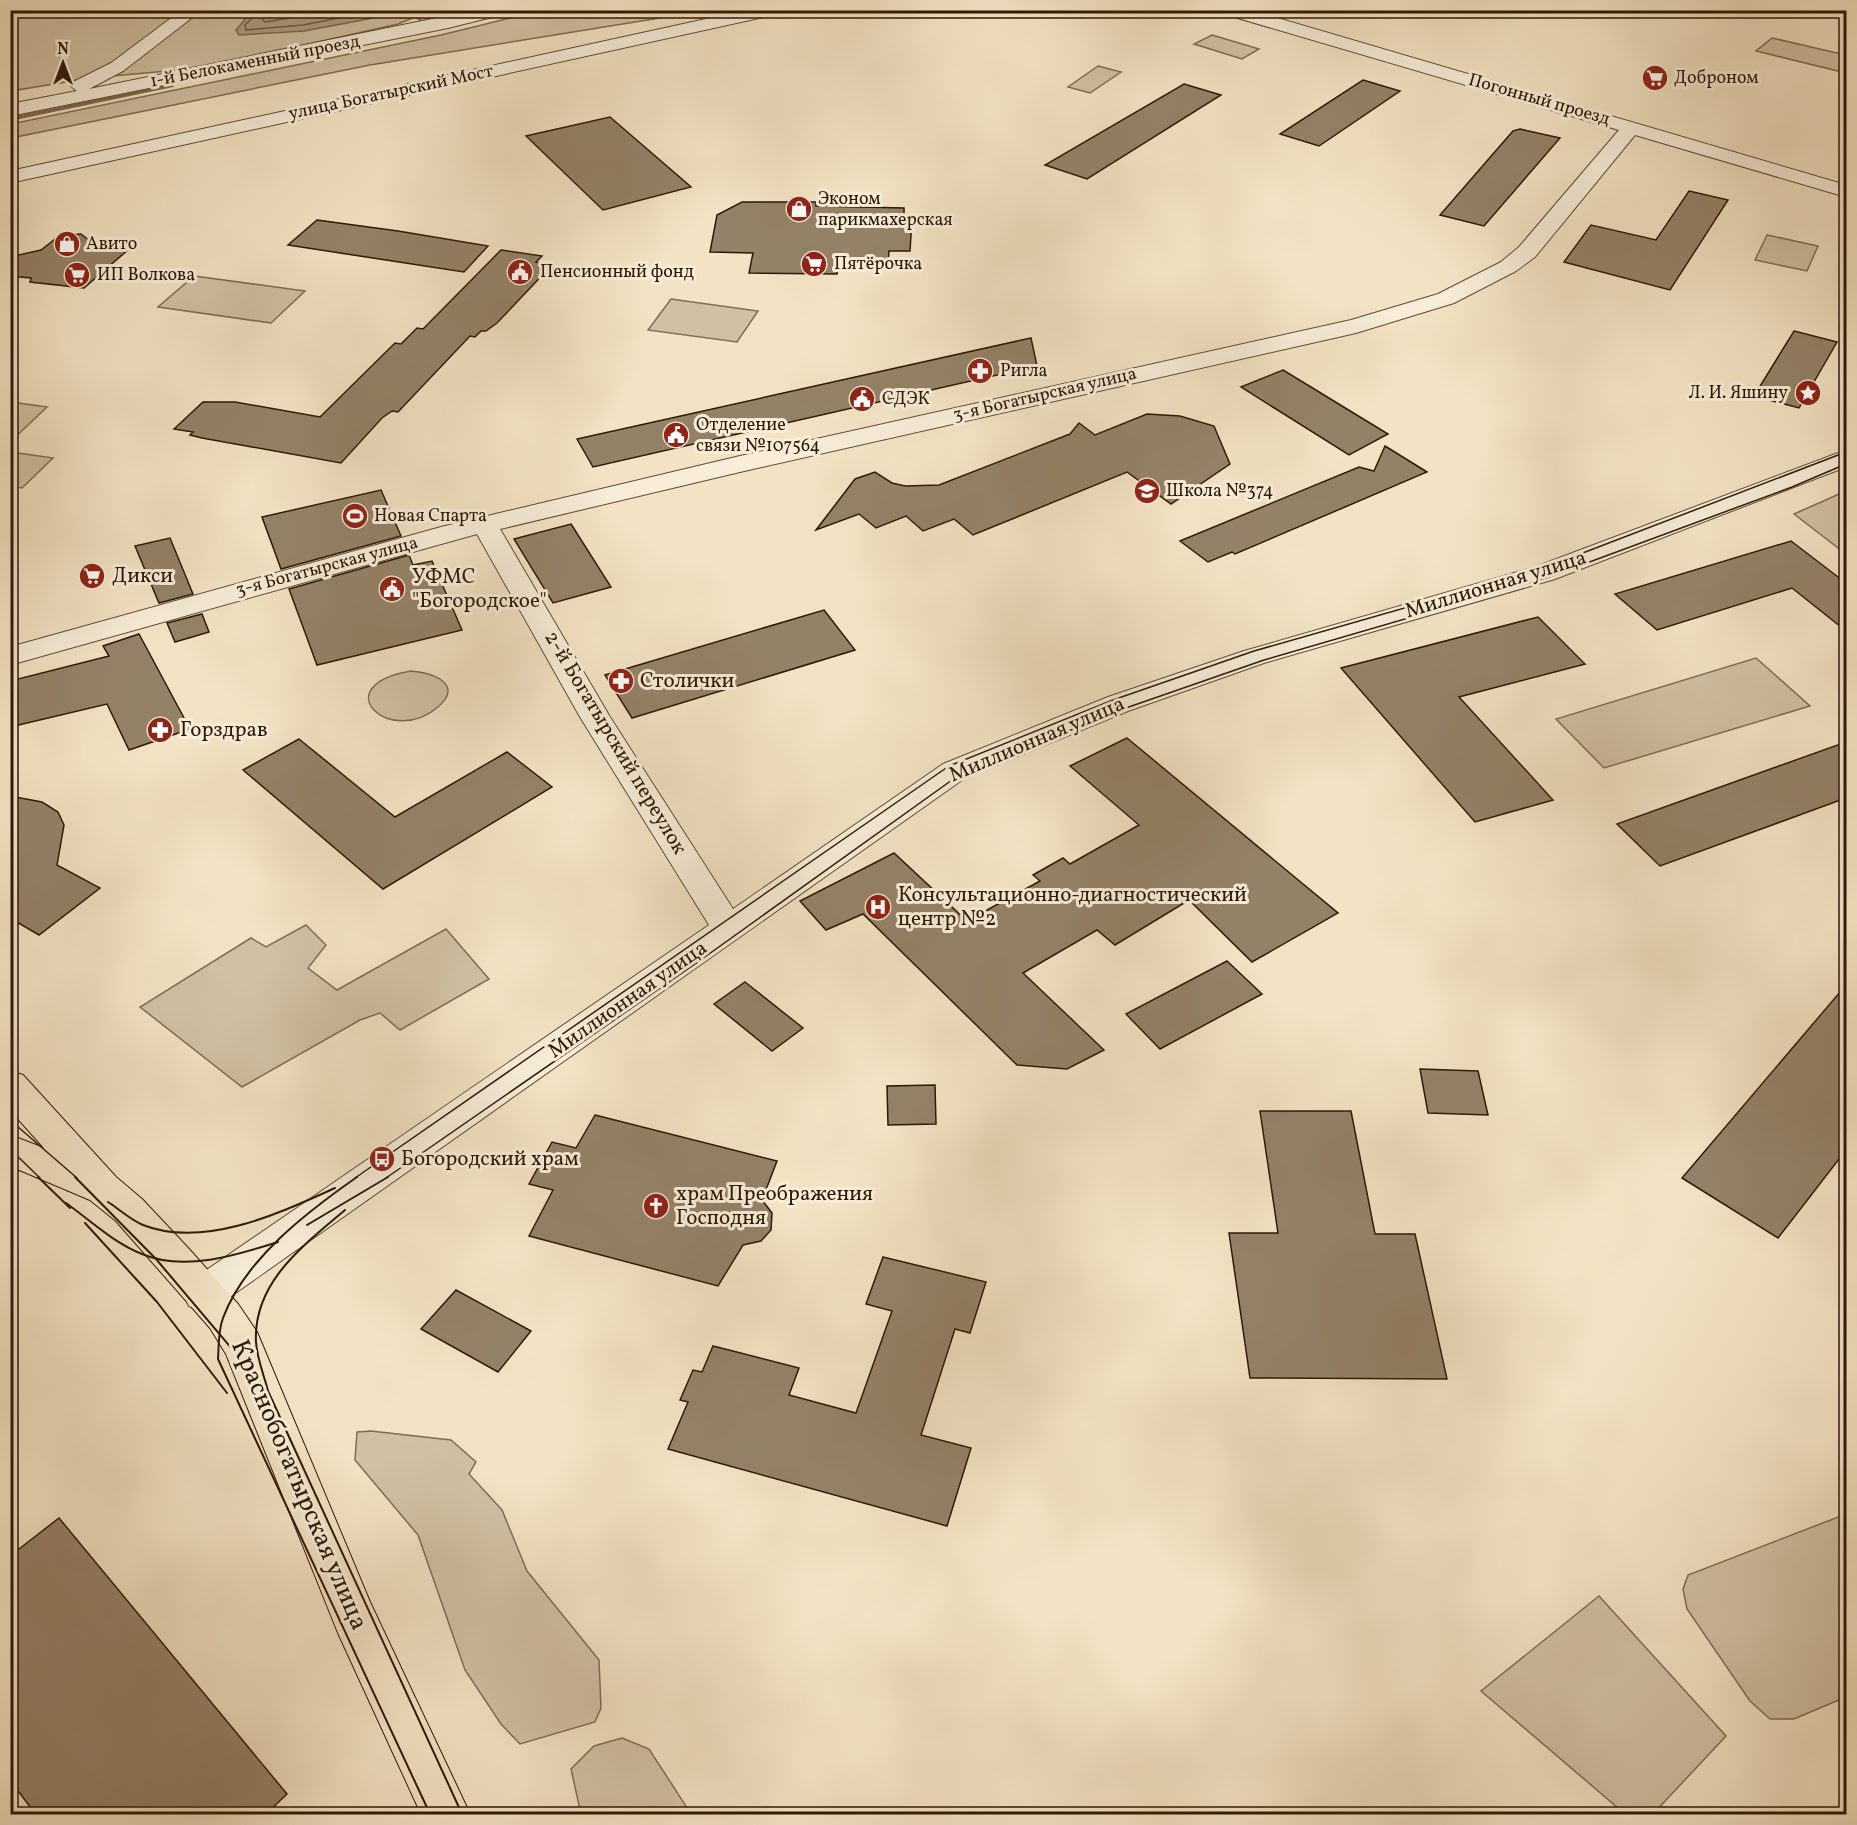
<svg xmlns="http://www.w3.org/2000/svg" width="1857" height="1825" font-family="Vollkorn,serif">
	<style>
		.green { fill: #d1c1a4; stroke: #7f6d54; stroke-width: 1.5 }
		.water { fill: #b09e83; stroke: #7c6951; stroke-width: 1.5 }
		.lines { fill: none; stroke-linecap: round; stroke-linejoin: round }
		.shore { stroke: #6e5c44; stroke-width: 1.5 }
		.stream { fill: #7c6951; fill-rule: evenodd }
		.building { fill: #948268; stroke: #2d1905; stroke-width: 1.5 }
		.minor-casing { stroke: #5e4c35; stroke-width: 2 }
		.major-casing { stroke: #2d1905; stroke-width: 2 }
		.minor { fill: #f7edd9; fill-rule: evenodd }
		.major { fill: #f3e3c4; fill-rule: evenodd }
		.tram-far1 { stroke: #2d1905; stroke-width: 1.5 }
		.tram { stroke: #2d1905; stroke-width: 2 }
		.labels { text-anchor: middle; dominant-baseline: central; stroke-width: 6; stroke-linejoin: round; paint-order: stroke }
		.far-street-label { font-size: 18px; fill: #2d1905; stroke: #f7edd9 }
		.far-poi-label { font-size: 18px; fill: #2d1905; stroke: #f7edd9; text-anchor: start }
		.poi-label { font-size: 21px; fill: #2d1905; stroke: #f7edd9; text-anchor: start }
		.street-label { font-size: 21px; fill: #2d1905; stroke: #f7edd9 }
		.near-street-label { font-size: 26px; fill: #2d1905; stroke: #f7edd9 }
	</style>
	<rect width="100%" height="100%" fill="#f3e3c4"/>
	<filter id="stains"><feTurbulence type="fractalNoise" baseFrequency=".00333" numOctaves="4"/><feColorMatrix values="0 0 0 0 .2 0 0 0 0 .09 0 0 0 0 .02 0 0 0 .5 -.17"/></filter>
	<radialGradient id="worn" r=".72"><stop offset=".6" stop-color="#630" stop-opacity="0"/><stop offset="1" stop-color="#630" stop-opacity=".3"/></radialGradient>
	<g class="green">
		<path d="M575 10 665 11 672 16 370 65 11 138V124L441 35 526 14H551Z"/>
		<path d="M11 11H466L422 21 415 17 398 24 201 68 90 78 11 91Z"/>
		<path d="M1212 35 1259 49 1242 59 1194 44Z"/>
		<path d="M1772 38 1846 55V73L1756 51Z"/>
		<path d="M1098 66 1121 72 1090 93 1068 87Z"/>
		<path d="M1767 235 1818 246 1807 271 1755 260Z"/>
		<path d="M194 276 305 291 271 323 158 307Z"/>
		<path d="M671 299 758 311 737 342 648 330Z"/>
		<path d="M11 402 47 407 11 441 10 402Z"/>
		<path d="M11 452 53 458 22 488 11 486Z"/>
		<path d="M1846 491V554L1794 514Z"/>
		<path d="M1756 658 1810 706 1604 768 1556 719Z"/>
		<path d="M411 671C431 672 465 684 438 707 390 748 324 686 411 671Z"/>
		<path d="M306 925 326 945 308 968 337 990 446 929 489 979 400 1030 380 1013 360 1020 242 1087 140 1007 251 938 266 947Z"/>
		<path d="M371 1431 451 1440 476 1462 469 1474 502 1510 527 1571 599 1660 601 1708 595 1722 520 1744 501 1724 465 1670 418 1535 355 1460 357 1432Z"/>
		<path d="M1846 1514V1697L1794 1719H1770L1750 1701 1687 1609 1683 1589 1688 1575Z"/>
		<path d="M1599 1596 1726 1736 1653 1814H1625L1481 1691Z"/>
		<path d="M622 1738 649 1749 691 1814H581L571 1769 594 1746Z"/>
	</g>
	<path class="water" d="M252 11V10L411 11 304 31 239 35 236 30Z"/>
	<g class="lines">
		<g class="shore">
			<path d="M255 10 254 16 245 25 246 30 303 25 380 10"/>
			<path d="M263 10 262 19 265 22 340 10"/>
		</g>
		<path class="stream" d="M171 84 174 86 173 87 10 121V117Z"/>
	</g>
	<g class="building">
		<path d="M1363 80 1400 91 1319 146 1280 134Z"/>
		<path d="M1184 84 1221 95 1087 179 1045 165Z"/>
		<path d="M610 117 691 187 603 210 526 136Z"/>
		<path d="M1520 129 1560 138 1484 226 1440 215 1513 131Z"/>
		<path d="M1689 191 1728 200 1670 290 1564 262 1591 225 1656 240Z"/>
		<path d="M742 202H816V206L904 208V219H912L910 251H889L888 265 838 268 837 274 749 273 753 253 710 252 717 215Z"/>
		<path d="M317 220 398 231 488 246 464 272 288 245Z"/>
		<path d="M81 234 90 241 105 243 106 246 129 249 84 288 30 282 31 278 10 276V257L41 250 59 236Z"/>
		<path d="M501 250 542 256 536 262 552 265 497 323 486 331H481L475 337 470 336 398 412 392 411 382 418 341 463 202 438 190 435 193 432 174 429 203 402H235L320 417 395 343 401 344 417 328 423 329Z"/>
		<path d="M1794 331 1837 342 1799 408 1754 396Z"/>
		<path d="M1031 338 1037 366 593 467 577 439Z"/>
		<path d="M1283 370 1388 434 1349 455 1241 387Z"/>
		<path d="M1147 414 1180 416 1214 426 1230 464 1171 504 1127 472 973 535 954 519 923 531 906 516 876 528 859 514 816 530 855 479 875 472 892 483 905 486 939 485 1070 434 1079 423 1095 435Z"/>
		<path d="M1385 446 1427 472 1235 554 1232 552 1208 562 1180 541 1359 467 1374 471Z"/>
		<path d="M381 490 401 536 281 569 262 517Z"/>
		<path d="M571 524 611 587 553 603 514 539Z"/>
		<path d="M170 538 193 594 159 603 135 546Z"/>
		<path d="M1791 541 1846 583V631L1792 588 1657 630 1615 594Z"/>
		<path d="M409 555 413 565 432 561 462 630 317 665 289 589Z"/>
		<path d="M824 610 855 650 632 718 605 675Z"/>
		<path d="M202 614 209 632 175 642 167 623Z"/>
		<path d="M1538 617 1585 664 1459 697 1553 800 1475 822 1341 668Z"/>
		<path d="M139 634 190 729 129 750 107 704 10 727V681L109 656 103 646Z"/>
		<path d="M1127 738 1338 913 1252 962 1189 900 1115 945 1097 930 1023 973 1104 1050 1067 1069 1017 1065 863 914 826 930 800 901 894 853 967 921 1040 881 1033 875 1063 858 1070 864 1139 825 1070 766Z"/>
		<path d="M299 739 395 817 507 752 552 787 383 889 243 770Z"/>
		<path d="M1846 742V798L1660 866 1617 824Z"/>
		<path d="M10 796 42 802 58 812 64 825 57 865 100 888 39 935 10 918Z"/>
		<path d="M1227 961 1262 994 1160 1049 1126 1014Z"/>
		<path d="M745 982 803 1028 772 1051 714 1004Z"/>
		<path d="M1846 985V1150L1778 1238 1682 1178Z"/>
		<path d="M1420 1069 1478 1071 1488 1115 1428 1113Z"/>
		<path d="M935 1085 936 1124 888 1125 887 1086Z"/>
		<path d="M1260 1111H1351L1375 1234H1415L1447 1379 1250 1378 1229 1233H1278Z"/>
		<path d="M595 1115 777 1161 762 1200 772 1213 771 1230 761 1241 743 1245 718 1286 529 1236 553 1190 529 1184 552 1142 576 1148Z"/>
		<path d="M883 1257 986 1282 970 1333 955 1329 921 1435 971 1448 947 1526 668 1449 688 1402 680 1400 693 1370 702 1372 713 1346 799 1368 789 1395 856 1413 892 1311 866 1304Z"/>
		<path d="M456 1290 531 1331 498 1372 421 1329Z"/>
		<path d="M59 1518 287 1794 265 1815H36L10 1780V1556Z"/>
	</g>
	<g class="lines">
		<g class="minor-casing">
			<g id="minor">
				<path d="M182 10H202L123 71 89 89 476 10H506L504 14 448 28 10 116V104L77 91 71 86 73 82 111 63Z"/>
				<path d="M747 10H781L773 15 10 183V171Z"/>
				<path d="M1222 10H1250L1846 185V197L1635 135 1535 257 1516 271 1454 303 1356 333 740 472 500 529 610 717 733 909 943 764 1108 697 1244 651 1535 567 1846 450V467L1555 579 1264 663 1128 711 965 778 217 1306 203 1311 189 1306 183 1294 189 1282 709 925 580 717 477 534 10 665V647L441 527 740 456 1351 320 1438 294 1501 262 1519 247 1619 130 1224 14Z"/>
			</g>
		</g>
		<g class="major-casing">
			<path id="major" d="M10 1071 23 1075 116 1177 142 1199 189 1249 238 1304 257 1332 370 1602 470 1814H421L338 1633 226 1354 210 1328 116 1221 90 1200 10 1166V1135L44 1148 10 1110Z"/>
		</g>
		<use href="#minor" class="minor"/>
		<use href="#major" class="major"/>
		<g class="tram-far1">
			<path d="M10 1120 77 1178"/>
			<path d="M10 1149 40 1178"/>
			<path d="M355 1178 949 766 1113 700 1254 651 1541 569 1846 452"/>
			<path d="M386 1178 695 964 959 775 1123 709 1264 660 1549 577 1792 487 1846 464"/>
		</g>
		<g class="tram">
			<path d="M38 1177 70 1208"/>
			<path d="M75 1177 156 1259 266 1389"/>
			<path d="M357 1177C307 1212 245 1259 223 1318 218 1331 219 1345 218 1359L430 1814"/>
			<path d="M108 1202C119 1209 131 1220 143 1225 204 1249 280 1213 335 1188"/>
			<path d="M66 1203C91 1221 114 1243 142 1254 184 1272 237 1255 278 1242"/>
			<path d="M345 1210C304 1245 253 1282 256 1342 257 1359 264 1375 268 1391L462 1814"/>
			<path d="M85 1223 157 1302 227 1393"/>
			<path d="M307 1225 388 1177"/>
		</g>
	</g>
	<defs>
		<g id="supermarket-disc" transform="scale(1.35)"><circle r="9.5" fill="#8f2418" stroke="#f7edd9"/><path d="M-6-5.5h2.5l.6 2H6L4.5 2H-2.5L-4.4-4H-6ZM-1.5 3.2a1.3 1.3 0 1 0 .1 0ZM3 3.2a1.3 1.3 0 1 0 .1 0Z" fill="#fff"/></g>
		<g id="shop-disc" transform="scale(1.35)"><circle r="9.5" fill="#8f2418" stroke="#f7edd9"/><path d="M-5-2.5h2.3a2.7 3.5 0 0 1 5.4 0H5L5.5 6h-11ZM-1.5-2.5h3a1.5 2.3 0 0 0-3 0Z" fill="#fff"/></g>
		<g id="civic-disc" transform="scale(1.35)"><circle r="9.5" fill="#8f2418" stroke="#f7edd9"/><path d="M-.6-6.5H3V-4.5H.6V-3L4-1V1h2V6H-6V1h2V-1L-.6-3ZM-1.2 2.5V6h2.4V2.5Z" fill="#fff"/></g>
		<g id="pharmacy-disc" transform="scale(1.35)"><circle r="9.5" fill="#8f2418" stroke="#f7edd9"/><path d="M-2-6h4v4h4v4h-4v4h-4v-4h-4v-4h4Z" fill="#fff"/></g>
		<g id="sight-disc" transform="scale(1.35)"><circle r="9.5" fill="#8f2418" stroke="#f7edd9"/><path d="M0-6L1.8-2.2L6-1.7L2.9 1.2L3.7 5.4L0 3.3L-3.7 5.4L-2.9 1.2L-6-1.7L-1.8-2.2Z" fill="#fff"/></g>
		<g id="school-disc" transform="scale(1.35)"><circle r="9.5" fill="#8f2418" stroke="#f7edd9"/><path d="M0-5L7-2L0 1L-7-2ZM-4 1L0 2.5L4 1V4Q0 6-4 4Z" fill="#fff"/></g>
		<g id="stadium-disc" transform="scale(1.35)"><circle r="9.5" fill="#8f2418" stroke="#f7edd9"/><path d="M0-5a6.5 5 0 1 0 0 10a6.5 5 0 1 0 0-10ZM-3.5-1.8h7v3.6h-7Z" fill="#fff"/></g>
		<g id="hospital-disc" transform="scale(1.35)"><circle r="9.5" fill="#8f2418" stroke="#f7edd9"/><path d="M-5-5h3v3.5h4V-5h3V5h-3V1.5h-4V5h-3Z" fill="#fff"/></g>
		<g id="bus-disc" transform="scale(1.35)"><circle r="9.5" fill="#8f2418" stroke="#f7edd9"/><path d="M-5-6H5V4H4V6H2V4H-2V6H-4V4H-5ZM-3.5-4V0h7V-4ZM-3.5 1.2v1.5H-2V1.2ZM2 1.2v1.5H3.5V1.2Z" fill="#fff"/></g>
		<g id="church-disc" transform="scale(1.35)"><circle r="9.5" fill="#8f2418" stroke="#f7edd9"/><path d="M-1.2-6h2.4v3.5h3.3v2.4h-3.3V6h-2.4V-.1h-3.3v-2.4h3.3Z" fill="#fff"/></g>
	</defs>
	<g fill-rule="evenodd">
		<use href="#supermarket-disc" x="1655" y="78"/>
		<use href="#shop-disc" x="799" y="209"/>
		<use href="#shop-disc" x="67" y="244"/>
		<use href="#supermarket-disc" x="814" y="264"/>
		<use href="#civic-disc" x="520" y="272"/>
		<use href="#supermarket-disc" x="77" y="275"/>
		<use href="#pharmacy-disc" x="980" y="371"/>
		<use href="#sight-disc" x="1808" y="393"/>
		<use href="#civic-disc" x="862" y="399"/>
		<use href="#civic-disc" x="676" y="435"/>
		<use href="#school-disc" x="1147" y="491"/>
		<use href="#stadium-disc" x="355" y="516"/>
		<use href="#supermarket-disc" x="92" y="576"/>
		<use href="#civic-disc" x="392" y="589"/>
		<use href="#pharmacy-disc" x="621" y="681"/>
		<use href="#pharmacy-disc" x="160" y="730"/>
		<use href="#hospital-disc" x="878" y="907"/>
		<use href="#bus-disc" x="382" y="1159"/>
		<use href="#church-disc" x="656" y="1206"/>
	</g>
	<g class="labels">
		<g class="far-street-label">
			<text transform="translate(255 62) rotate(-11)">1-й Белокаменный проезд</text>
			<text transform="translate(391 93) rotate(-12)">улица Богатырский Мост</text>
			<text transform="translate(1539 100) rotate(16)">Погонный проезд</text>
			<text transform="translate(1045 395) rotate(-13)">3-я Богатырская улица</text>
			<text transform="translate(327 567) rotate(-15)">3-я Богатырская улица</text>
		</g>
		<g class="far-poi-label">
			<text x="1674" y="78">Доброном</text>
			<text x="818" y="199">Эконом<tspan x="818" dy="21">парикмахерская</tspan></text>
			<text x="86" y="244">Авито</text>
			<text x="834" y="264">Пятёрочка</text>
			<text x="540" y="272">Пенсионный фонд</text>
			<text x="97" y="275">ИП Волкова</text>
			<text x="1000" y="371">Ригла</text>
			<text x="1788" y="393" text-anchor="end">Л. И. Яшину</text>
			<text x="882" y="399">СДЭК</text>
			<text x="696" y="425">Отделение<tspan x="696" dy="21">связи №107564</tspan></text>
			<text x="1166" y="491">Школа №374</text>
			<text x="374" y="516">Новая Спарта</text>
		</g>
		<g class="poi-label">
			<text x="112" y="576">Дикси</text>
			<text x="412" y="577">УФМС<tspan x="412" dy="24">"Богородское"</tspan></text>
			<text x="640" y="681">Столички</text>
			<text x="180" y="730">Горздрав</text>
			<text x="898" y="895">Консультационно-диагностический<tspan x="898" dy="24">центр №2</tspan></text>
			<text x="401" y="1159">Богородский храм</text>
			<text x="676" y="1194">храм Преображения<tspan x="676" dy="24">Господня</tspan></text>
		</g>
		<g class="street-label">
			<text transform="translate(1496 585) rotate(-17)">Миллионная улица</text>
			<text transform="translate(1037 740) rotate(-23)">Миллионная улица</text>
			<text transform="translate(615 743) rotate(59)">2-й Богатырский переулок</text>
			<text transform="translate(628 1000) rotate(-35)">Миллионная улица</text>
		</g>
		<g class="near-street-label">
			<text transform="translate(299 1485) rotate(67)">Краснобогатырская улица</text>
		</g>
	</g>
	<rect width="1857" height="1825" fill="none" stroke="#f3e3c4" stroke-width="36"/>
	<rect x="12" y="12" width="1833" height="1801" fill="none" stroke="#2d1905" stroke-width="3"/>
	<rect x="18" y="18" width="1821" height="1789" fill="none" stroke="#2d1905" stroke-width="1.5"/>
	<g transform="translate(63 63)" stroke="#f7edd9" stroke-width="4.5" paint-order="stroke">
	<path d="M0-4.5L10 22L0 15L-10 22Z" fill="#2d1905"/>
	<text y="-9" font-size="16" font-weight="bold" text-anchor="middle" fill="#2d1905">N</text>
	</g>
	<rect width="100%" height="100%" filter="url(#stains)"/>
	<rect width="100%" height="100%" fill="url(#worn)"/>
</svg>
